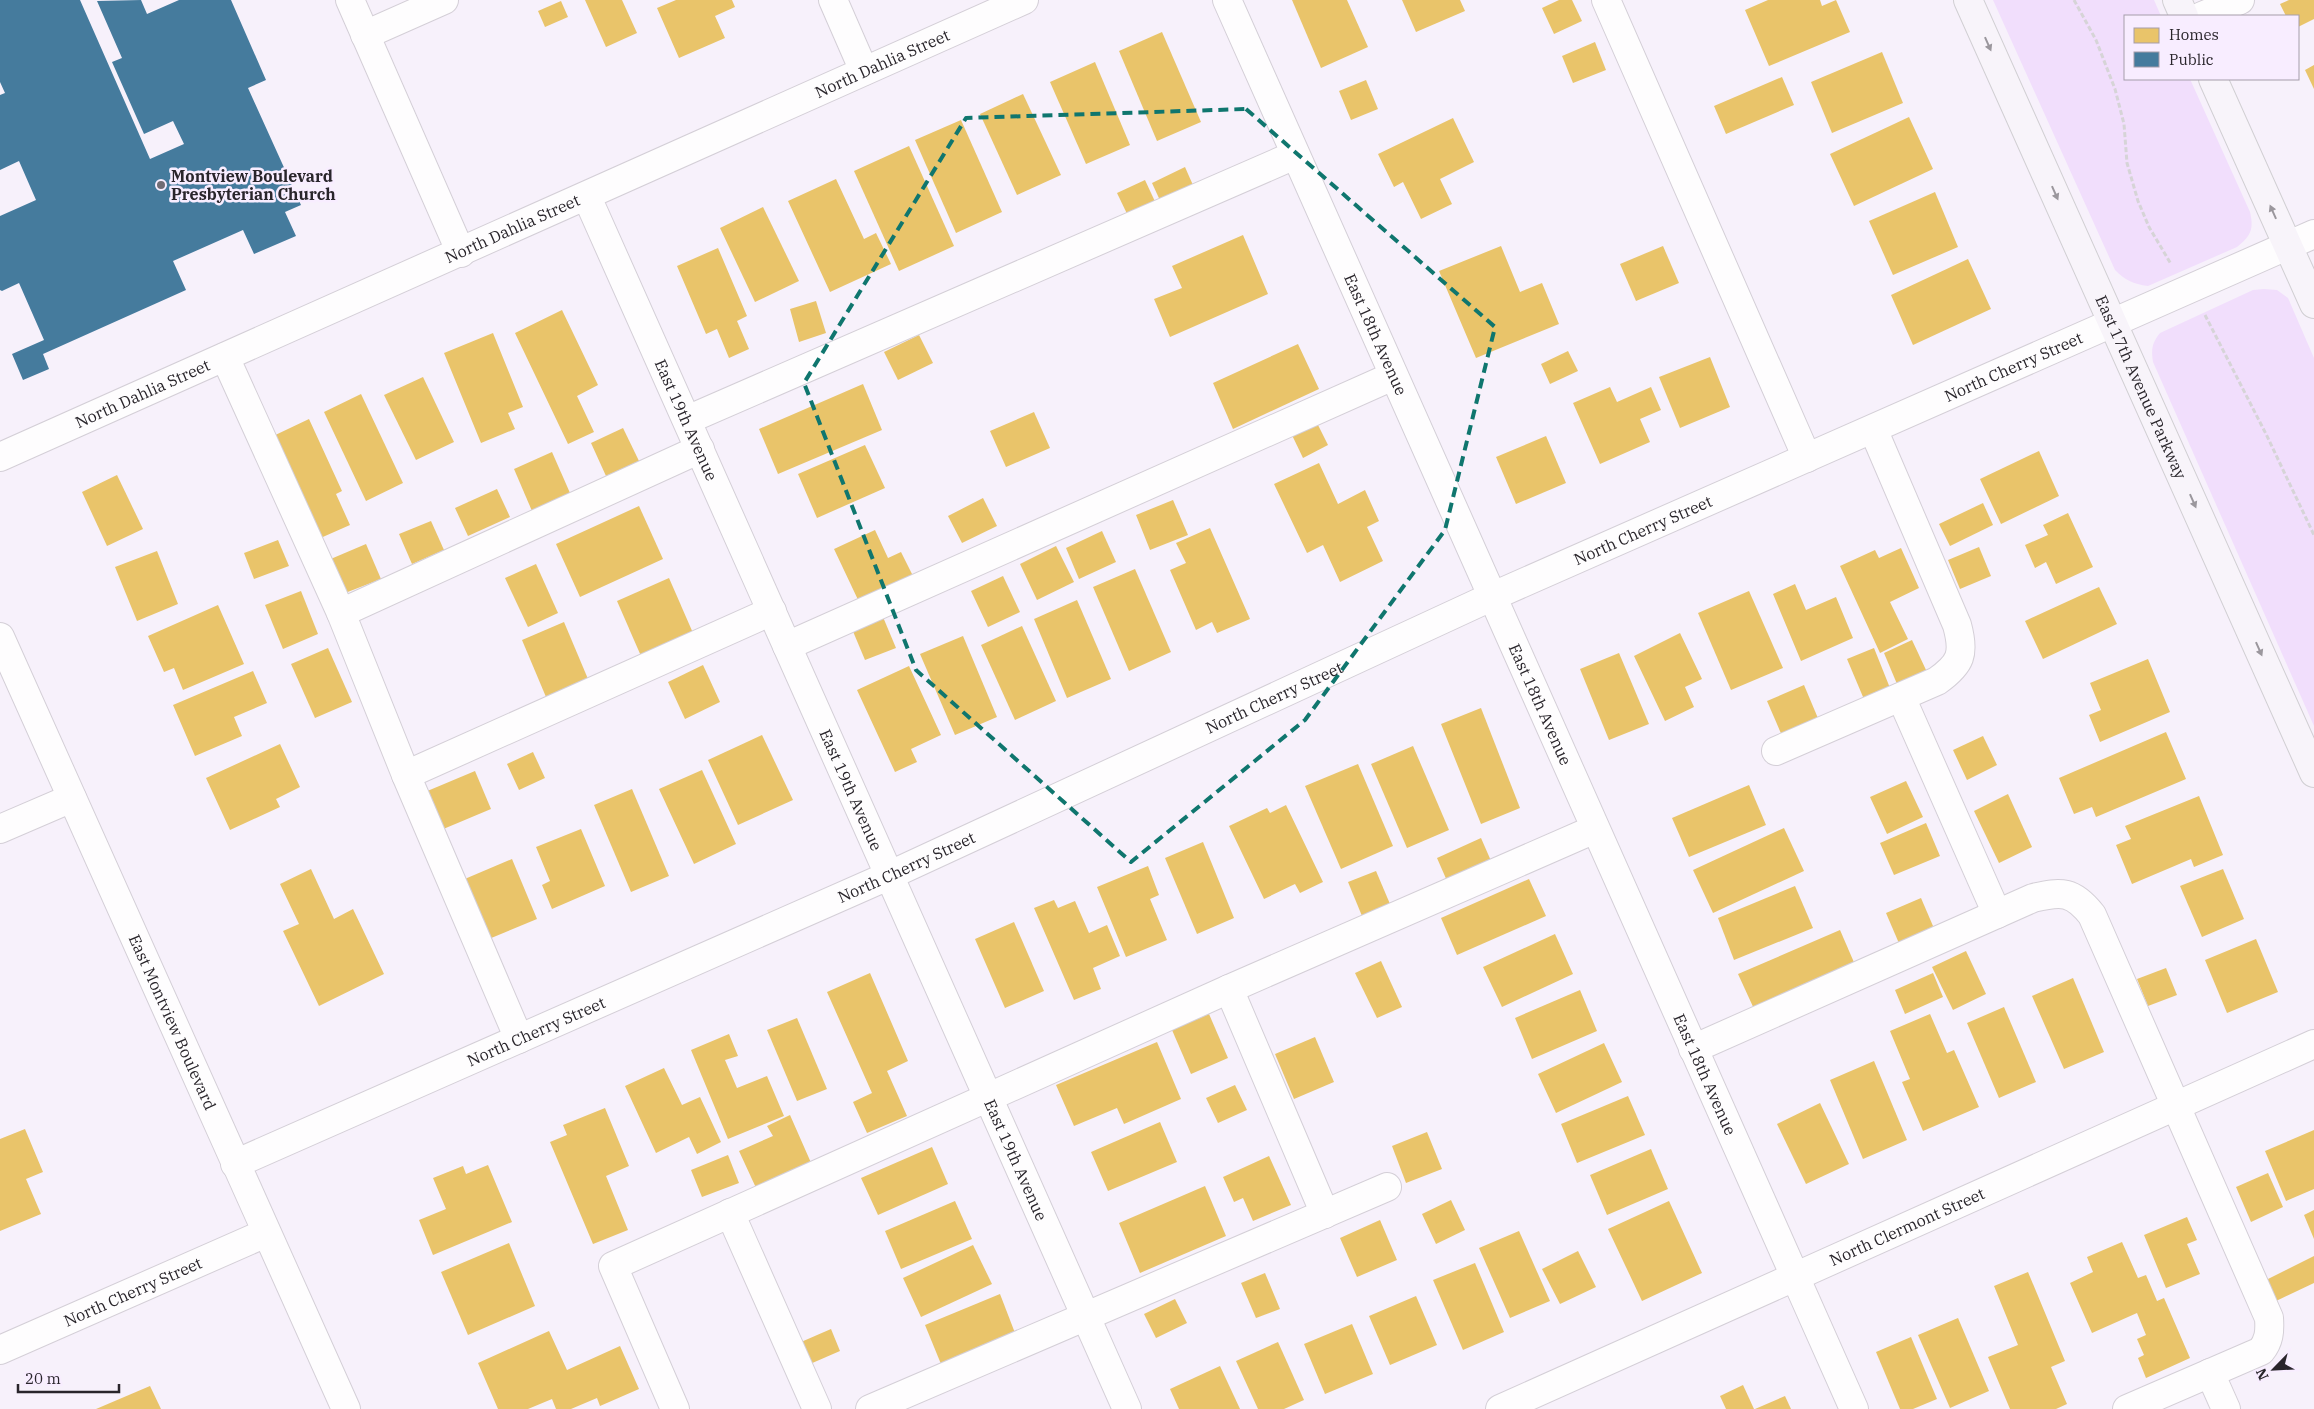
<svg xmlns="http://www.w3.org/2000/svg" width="2314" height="1409" font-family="'IBM Plex Serif',serif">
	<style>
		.green { fill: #f1defc }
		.homes { fill: #e9c46a }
		.public { fill: #457b9d }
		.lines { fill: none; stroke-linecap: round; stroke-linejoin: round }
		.minor-casing { stroke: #d4cfd7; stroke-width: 30 }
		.major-casing { stroke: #d1cfd3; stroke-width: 30 }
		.path { stroke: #d6d4d7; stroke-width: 3; stroke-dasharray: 5 2.5; stroke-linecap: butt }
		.minor { stroke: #fefdfe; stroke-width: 28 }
		.major { stroke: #f8f4fa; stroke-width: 28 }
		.oneway { fill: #9b979d }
		.marked { fill: none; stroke: #0f766e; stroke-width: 4; stroke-dasharray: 10 6; stroke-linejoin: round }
		.poi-dot { fill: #716c74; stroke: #f8edff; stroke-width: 2 }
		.labels { text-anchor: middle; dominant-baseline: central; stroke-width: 5; stroke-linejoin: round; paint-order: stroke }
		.street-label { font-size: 16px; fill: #29252b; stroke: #f8edff }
		.poi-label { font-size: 16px; font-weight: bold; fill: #29252b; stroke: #f8edff; text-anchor: start }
	</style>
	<rect width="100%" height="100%" fill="#f7f1fb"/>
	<g class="green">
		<path d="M1993 0H2154L2161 16H2125V79H2190L2250 212C2254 229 2251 236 2237 247L2148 286C2133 284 2125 280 2115 270Z"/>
		<path d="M2264 289 2277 290 2288 298 2314 358V726L2153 362C2151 349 2152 343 2160 333L2253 290Z"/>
	</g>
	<g class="homes">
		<path d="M585 0H622L637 33 606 47Z"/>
		<path d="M676 0H732L735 7 715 16 725 38 679 58 657 8Z"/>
		<path d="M1292 0H1347L1368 47 1321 68Z"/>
		<path d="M1402 0H1460L1465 11 1416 32Z"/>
		<path d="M1559 0H1572L1582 21 1554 34 1542 8Z"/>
		<path d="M1768 0H1820L1822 6 1836 0 1850 32 1769 66 1745 10Z"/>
		<path d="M2289 0H2314V19L2298 27V16H2286L2280 4Z"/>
		<path d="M561 1 568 17 545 27 538 11Z"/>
		<path d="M1162 32 1201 122 1157 141 1119 51Z"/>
		<path d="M1595 42 1606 70 1573 83 1562 56Z"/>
		<path d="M1882 52 1903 103 1832 133 1811 82Z"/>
		<path d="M1095 62 1130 145 1086 164 1050 82Z"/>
		<path d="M2314 65V89L2305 70Z"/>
		<path d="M1782 77 1794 105 1726 134 1714 106Z"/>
		<path d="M1366 80 1378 109 1351 120 1339 91Z"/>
		<path d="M1023 94 1061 175 1017 195 980 114Z"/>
		<path d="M1909 117 1933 169 1854 206 1830 154Z"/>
		<path d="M1453 118 1474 162 1440 179 1452 204 1421 219 1403 182 1394 187 1378 154Z"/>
		<path d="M961 120 1002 212 956 233 915 140Z"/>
		<path d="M909 146 954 246 899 271 854 171Z"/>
		<path d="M1185 167 1196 192 1163 207 1152 183Z"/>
		<path d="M836 179 864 239 876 233 891 264 830 292 788 201Z"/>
		<path d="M1145 180 1158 208 1130 220 1117 193Z"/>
		<path d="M1935 192 1958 247 1893 275 1869 221Z"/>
		<path d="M763 207 799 281 755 302 720 228Z"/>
		<path d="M1243 235 1268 294 1170 337 1154 299 1182 288 1172 266Z"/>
		<path d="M1501 246 1520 292 1542 283 1559 324 1476 358 1439 271Z"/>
		<path d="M1663 246 1679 283 1636 301 1620 264Z"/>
		<path d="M718 248 747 316 737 321 749 349 729 358 717 329 706 334 677 266Z"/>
		<path d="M1968 259 1991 309 1913 345 1891 295Z"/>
		<path d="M816 301 826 333 799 342 790 309Z"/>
		<path d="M562 310 598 385 577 396 594 432 568 444 515 333Z"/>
		<path d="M493 333 523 407 508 413 515 429 481 443 444 353Z"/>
		<path d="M919 335 933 363 898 380 884 352Z"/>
		<path d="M1298 344 1319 389 1233 429 1213 383Z"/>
		<path d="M1568 351 1578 371 1550 384 1541 364Z"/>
		<path d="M1710 357 1730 407 1680 428 1659 377Z"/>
		<path d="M423 377 454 442 416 460 384 395Z"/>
		<path d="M863 384 882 430 778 474 759 429Z"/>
		<path d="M1610 387 1617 402 1651 387 1661 410 1640 419 1650 442 1600 464 1573 403Z"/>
		<path d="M361 394 403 483 366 501 324 412Z"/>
		<path d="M1034 412 1050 448 1006 467 990 431Z"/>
		<path d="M309 419 342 491 336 494 350 525 316 540 269 438Z"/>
		<path d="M1316 421 1328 445 1303 458 1291 433Z"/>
		<path d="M623 428 639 461 606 476 591 443Z"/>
		<path d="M1546 436 1566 483 1516 504 1496 457Z"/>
		<path d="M865 445 885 488 817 518 798 474Z"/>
		<path d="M2039 451 2059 496 2001 524 1980 479Z"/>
		<path d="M552 452 570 493 532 511 514 469Z"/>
		<path d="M1319 463 1338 504 1365 490 1379 521 1367 527 1383 561 1340 582 1323 545 1307 553 1274 484Z"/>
		<path d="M117 475 143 529 107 546 82 492Z"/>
		<path d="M497 489 510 517 468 536 455 508Z"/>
		<path d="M983 498 997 526 962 543 948 516Z"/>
		<path d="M1173 500 1188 535 1150 550 1136 515Z"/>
		<path d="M1983 503 1993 525 1950 546 1939 524Z"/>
		<path d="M639 506 663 559 580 597 556 544Z"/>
		<path d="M2068 513 2093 567 2056 584 2046 562 2035 568 2025 545 2048 535 2043 525Z"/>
		<path d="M431 521 444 550 412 564 399 534Z"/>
		<path d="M1210 528 1250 619 1217 633 1212 622 1196 630 1170 570 1186 563 1176 543Z"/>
		<path d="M875 530 888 558 901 552 914 578 860 604 834 549Z"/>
		<path d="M1102 531 1116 562 1079 579 1066 548Z"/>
		<path d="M278 540 289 566 254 579 244 553Z"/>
		<path d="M366 544 381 579 340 595 326 561Z"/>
		<path d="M1056 546 1074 582 1037 600 1020 564Z"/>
		<path d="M1979 547 1991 576 1960 589 1948 560Z"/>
		<path d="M1901 548 1919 588 1890 602 1908 639 1880 653 1840 566 1875 550 1879 558Z"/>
		<path d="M157 551 178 604 137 621 115 567Z"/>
		<path d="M536 564 558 613 528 627 505 578Z"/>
		<path d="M1135 569 1171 652 1129 671 1093 587Z"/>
		<path d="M1003 576 1020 612 988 627 971 591Z"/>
		<path d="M669 578 693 633 641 656 617 601Z"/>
		<path d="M1795 584 1806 610 1836 597 1853 638 1801 661 1773 594Z"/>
		<path d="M2099 587 2117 624 2043 659 2025 621Z"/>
		<path d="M301 591 318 634 283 649 265 605Z"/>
		<path d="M1749 591 1783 668 1731 690 1698 613Z"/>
		<path d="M1077 600 1111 679 1067 698 1034 619Z"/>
		<path d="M218 605 244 664 183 690 174 668 164 672 148 636Z"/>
		<path d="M883 617 896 648 865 660 852 629Z"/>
		<path d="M564 622 588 679 546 697 522 640Z"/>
		<path d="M1022 626 1056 701 1015 720 981 645Z"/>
		<path d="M1680 633 1702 679 1685 687 1694 707 1665 721 1634 656Z"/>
		<path d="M963 636 997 717 955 735 920 654Z"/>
		<path d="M1912 640 1926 670 1897 684 1884 653Z"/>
		<path d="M328 648 352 702 315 718 291 664Z"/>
		<path d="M1874 648 1892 693 1866 704 1847 659Z"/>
		<path d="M1619 653 1649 724 1609 740 1580 669Z"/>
		<path d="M2148 659 2170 712 2100 742 2089 715 2101 710 2090 683Z"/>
		<path d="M703 665 720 702 685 719 668 682Z"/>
		<path d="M909 666 941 735 911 749 917 762 895 772 857 690Z"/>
		<path d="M253 671 267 703 234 717 242 736 195 756 173 705Z"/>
		<path d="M1804 685 1820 723 1783 738 1767 701Z"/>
		<path d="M1481 708 1520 808 1481 824 1441 724Z"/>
		<path d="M2166 732 2186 779 2096 817 2092 807 2074 814 2059 778Z"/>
		<path d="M762 735 793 800 738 825 708 760Z"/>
		<path d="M1983 736 1997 765 1967 780 1953 750Z"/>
		<path d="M280 744 300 787 276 799 280 807 230 830 206 778Z"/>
		<path d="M1413 746 1449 830 1407 848 1371 764Z"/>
		<path d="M533 752 545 778 519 790 507 764Z"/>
		<path d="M1358 764 1393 846 1341 869 1305 786Z"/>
		<path d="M702 770 736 844 694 864 659 789Z"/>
		<path d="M475 771 491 809 441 830 425 792Z"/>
		<path d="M1906 781 1923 817 1887 834 1870 797Z"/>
		<path d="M1749 785 1766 825 1689 857 1672 818Z"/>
		<path d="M632 789 669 876 631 892 594 805Z"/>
		<path d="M2008 794 2032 847 1999 863 1974 811Z"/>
		<path d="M2199 796 2223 855 2194 867 2191 859 2132 884 2116 845 2131 839 2125 826Z"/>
		<path d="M1286 805 1323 882 1300 893 1295 884 1264 899 1229 826 1267 808 1270 813Z"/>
		<path d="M1926 823 1940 856 1894 875 1880 843Z"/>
		<path d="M1784 828 1804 871 1713 913 1693 870Z"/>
		<path d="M581 829 605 886 552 909 542 885 550 881 536 847Z"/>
		<path d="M1481 838 1495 870 1451 890 1437 858Z"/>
		<path d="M1203 842 1234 918 1197 934 1165 858Z"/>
		<path d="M512 859 537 919 484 941 460 881Z"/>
		<path d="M1148 866 1159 895 1150 899 1167 940 1126 957 1097 887Z"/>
		<path d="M311 869 334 919 353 909 384 974 319 1006 283 931 299 924 280 884Z"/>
		<path d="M2223 869 2244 919 2202 937 2180 886Z"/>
		<path d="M1376 871 1390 904 1362 916 1348 882Z"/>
		<path d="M1529 879 1546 916 1457 955 1441 918Z"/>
		<path d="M1795 886 1813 928 1734 960 1718 918Z"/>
		<path d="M1921 898 1936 933 1901 948 1886 913Z"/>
		<path d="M1054 900 1058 908 1075 901 1089 933 1107 925 1120 956 1093 968 1101 989 1074 1000 1034 908Z"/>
		<path d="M1014 922 1044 991 1005 1008 975 939Z"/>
		<path d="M1840 930 1856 967 1755 1011 1738 974Z"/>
		<path d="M1555 934 1573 974 1502 1007 1483 967Z"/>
		<path d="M2256 939 2278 992 2227 1013 2205 960Z"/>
		<path d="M1966 951 1986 994 1953 1010 1932 967Z"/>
		<path d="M1381 961 1402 1007 1377 1018 1355 973Z"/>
		<path d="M2166 968 2177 995 2148 1006 2137 979Z"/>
		<path d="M870 973 908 1061 887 1071 907 1116 867 1133 853 1102 872 1093 827 992Z"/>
		<path d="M1933 973 1943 997 1905 1014 1895 990Z"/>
		<path d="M2073 978 2104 1052 2064 1069 2032 996Z"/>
		<path d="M1580 990 1597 1031 1532 1059 1515 1018Z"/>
		<path d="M2004 1007 2036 1082 1999 1098 1967 1023Z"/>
		<path d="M1209 1014 1228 1058 1191 1074 1172 1030Z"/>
		<path d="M1930 1014 1947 1053 1954 1050 1979 1107 1923 1131 1902 1082 1910 1079 1890 1031Z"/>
		<path d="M797 1018 827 1089 797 1101 767 1030Z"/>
		<path d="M729 1034 738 1056 725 1060 737 1088 767 1076 784 1116 728 1139 691 1050Z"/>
		<path d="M1315 1037 1334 1082 1294 1099 1275 1054Z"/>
		<path d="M1157 1042 1181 1099 1124 1124 1117 1108 1074 1126 1056 1085Z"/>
		<path d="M1604 1043 1622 1082 1556 1113 1538 1074Z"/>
		<path d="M1874 1061 1907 1140 1863 1159 1830 1080Z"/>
		<path d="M664 1068 682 1105 700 1097 721 1142 697 1154 689 1137 656 1153 625 1086Z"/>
		<path d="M1235 1085 1247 1110 1218 1123 1206 1098Z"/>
		<path d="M1628 1096 1645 1135 1577 1163 1561 1124Z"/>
		<path d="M1820 1103 1849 1164 1806 1184 1777 1124Z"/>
		<path d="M605 1108 629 1166 606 1176 628 1230 593 1244 550 1142 567 1135 563 1125Z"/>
		<path d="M790 1115 812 1165 757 1190 739 1151 773 1136 767 1126Z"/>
		<path d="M1160 1122 1177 1162 1108 1191 1091 1152Z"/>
		<path d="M25 1129 43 1172 26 1179 41 1214 0 1231V1139Z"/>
		<path d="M2314 1130V1189L2286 1201 2265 1151Z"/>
		<path d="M1427 1132 1442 1169 1406 1183 1392 1146Z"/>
		<path d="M932 1147 948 1184 878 1215 861 1178Z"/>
		<path d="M1651 1149 1668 1189 1607 1215 1590 1175Z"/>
		<path d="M728 1155 739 1183 702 1197 691 1170Z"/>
		<path d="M1269 1156 1291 1205 1253 1221 1243 1198 1234 1202 1223 1177Z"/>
		<path d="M488 1165 512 1222 433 1255 419 1220 446 1209 433 1178 463 1166 466 1174Z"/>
		<path d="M2268 1173 2283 1207 2251 1222 2236 1187Z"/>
		<path d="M1205 1186 1226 1236 1140 1273 1119 1223Z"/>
		<path d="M1451 1200 1465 1230 1436 1244 1422 1214Z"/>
		<path d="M955 1201 972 1239 901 1269 885 1231Z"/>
		<path d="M1669 1201 1702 1273 1642 1301 1608 1229Z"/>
		<path d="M2314 1210V1239L2304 1215Z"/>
		<path d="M2187 1217 2197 1240 2187 1244 2200 1274 2166 1288 2144 1235Z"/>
		<path d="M1380 1220 1397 1260 1357 1277 1340 1238Z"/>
		<path d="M1519 1231 1550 1301 1510 1318 1479 1248Z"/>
		<path d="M2122 1242 2138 1278 2146 1275 2157 1301 2164 1298 2190 1358 2146 1378 2138 1358 2144 1355 2137 1339 2146 1335 2137 1313 2092 1333 2070 1283 2093 1272 2087 1257Z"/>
		<path d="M509 1243 535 1306 468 1335 441 1272Z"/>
		<path d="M973 1245 992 1284 921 1317 903 1278Z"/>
		<path d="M1578 1251 1596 1287 1560 1304 1542 1269Z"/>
		<path d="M2314 1256V1283L2274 1302 2264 1281Z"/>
		<path d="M1475 1263 1504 1332 1463 1350 1433 1280Z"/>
		<path d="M2028 1272 2065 1361 2051 1367 2067 1404 2056 1409H2010L1988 1357 2018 1345 1994 1286Z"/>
		<path d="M1265 1273 1280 1309 1256 1318 1241 1283Z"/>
		<path d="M1000 1294 1015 1333 941 1364 925 1325Z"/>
		<path d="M1416 1296 1437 1345 1390 1365 1369 1316Z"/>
		<path d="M1175 1299 1187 1323 1156 1338 1144 1314Z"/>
		<path d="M1958 1318 1989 1391 1950 1408 1918 1335Z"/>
		<path d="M1352 1324 1373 1374 1325 1394 1304 1344Z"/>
		<path d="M831 1329 840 1351 810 1364 801 1342Z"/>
		<path d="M549 1331 567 1370 620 1346 639 1389 600 1406 597 1398 571 1409H556L552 1399 528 1409H498L478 1363Z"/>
		<path d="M1911 1337 1937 1399 1913 1409H1900L1876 1352Z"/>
		<path d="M1278 1342 1304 1400 1284 1409H1258L1236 1361Z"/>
		<path d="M1220 1366 1240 1409H1179L1170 1389Z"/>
		<path d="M1743 1385 1754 1409H1726L1720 1396Z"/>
		<path d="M150 1386 161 1409H96Z"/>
		<path d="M1785 1396 1791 1409H1755Z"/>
	</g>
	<path class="public" d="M0 0H80L150 159 184 144 173 121 144 134 112 62 122 58 97 1 141 0 147 14 179 0H231L266 80 248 88 301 205 285 212 296 236 254 254 243 230 173 261 186 290 43 354 49 369 23 380 12 354 44 340 19 283 2 291 0 290V216L36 200 19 161 0 170V95L5 93 0 82Z"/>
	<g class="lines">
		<g class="minor-casing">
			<g id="minor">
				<path d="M350 0 461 253"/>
				<path d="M833 0 864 71"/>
				<path id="s1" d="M1227 0 1854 1409"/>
				<path d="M1606 0 1807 458"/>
				<path d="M2202 16 2240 0"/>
				<path d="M365 35 444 0"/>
				<path id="s2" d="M587 197 1127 1409"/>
				<path d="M225 357 341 613 406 775 519 1039"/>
				<path d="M687 420 1295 155"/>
				<path id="s3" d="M0 457 1024 0"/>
				<path d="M341 613 700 449"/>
				<path id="s4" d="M0 637 346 1409"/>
				<path d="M787 646 1393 376"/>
				<path d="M1901 697 1997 914"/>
				<path d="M1776 751 1937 681C1961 664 1965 654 1957 625L1873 429"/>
				<path d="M406 775 772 611"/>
				<path d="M0 829 72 798"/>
				<path d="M1229 989 1325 1214"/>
				<path d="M1693 1049 2033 898C2062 891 2073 891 2092 915L2269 1318C2270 1332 2269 1341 2261 1351L2127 1409"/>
				<path id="s5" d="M235 1164 888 876 1491 597 2314 234"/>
				<path d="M730 1213 817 1409"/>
				<path id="s6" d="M0 1350 266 1233"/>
				<path d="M2210 1373 2226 1409"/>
				<path d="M675 1409 613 1266 1229 989 1595 829"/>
				<path d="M870 1409C1042 1334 1215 1262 1387 1187"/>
				<path id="s7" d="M1500 1409 2314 1044"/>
			</g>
		</g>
		<g class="major-casing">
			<g id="major">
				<path id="s8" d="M1968 0 2314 773"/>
				<path d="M2177 0 2184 16"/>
				<path d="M2213 79 2314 304"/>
			</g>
		</g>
		<g class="path">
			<path d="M2074 0 2096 40 2115 89 2124 124 2127 163 2138 201 2149 227 2171 264"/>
			<path d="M2205 315 2266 434 2314 535"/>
		</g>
		<use href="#minor" class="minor"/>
		<use href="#major" class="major"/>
	</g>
	<defs><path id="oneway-solid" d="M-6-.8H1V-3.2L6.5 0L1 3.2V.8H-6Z" transform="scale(1.25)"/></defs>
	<g class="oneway">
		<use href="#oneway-solid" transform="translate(1988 44) rotate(66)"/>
		<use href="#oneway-solid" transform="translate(2055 193) rotate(66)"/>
		<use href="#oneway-solid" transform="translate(2273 212) rotate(-114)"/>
		<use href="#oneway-solid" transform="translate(2193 501) rotate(66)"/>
		<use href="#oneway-solid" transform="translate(2259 649) rotate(66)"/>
	</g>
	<path class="marked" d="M1246 109 1495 327 1445 530 1305 720 1131 862 916 670 804 383 966 118Z"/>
	<circle class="poi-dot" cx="161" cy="185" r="5"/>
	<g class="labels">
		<g class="street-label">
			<text stroke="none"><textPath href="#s3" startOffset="966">North Dahlia Street</textPath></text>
			<text stroke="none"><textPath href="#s3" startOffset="561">North Dahlia Street</textPath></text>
			<text stroke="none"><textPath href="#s1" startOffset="366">East 18th Avenue</textPath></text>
			<text stroke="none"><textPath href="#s5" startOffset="1949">North Cherry Street</textPath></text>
			<text stroke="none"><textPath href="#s8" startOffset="424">East 17th Avenue Parkway</textPath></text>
			<text stroke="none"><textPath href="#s3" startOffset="156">North Dahlia Street</textPath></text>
			<text stroke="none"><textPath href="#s2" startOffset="244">East 19th Avenue</textPath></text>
			<text stroke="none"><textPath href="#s5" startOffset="1544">North Cherry Street</textPath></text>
			<text stroke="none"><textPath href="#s5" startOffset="1139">North Cherry Street</textPath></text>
			<text stroke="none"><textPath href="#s1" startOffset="771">East 18th Avenue</textPath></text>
			<text stroke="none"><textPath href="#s2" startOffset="649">East 19th Avenue</textPath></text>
			<text stroke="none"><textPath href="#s5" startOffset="734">North Cherry Street</textPath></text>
			<text stroke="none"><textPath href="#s4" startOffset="422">East Montview Boulevard</textPath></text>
			<text stroke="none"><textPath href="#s5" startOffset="329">North Cherry Street</textPath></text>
			<text stroke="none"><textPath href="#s1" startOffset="1176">East 18th Avenue</textPath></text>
			<text stroke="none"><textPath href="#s2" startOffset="1054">East 19th Avenue</textPath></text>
			<text stroke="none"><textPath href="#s7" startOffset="446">North Clermont Street</textPath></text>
			<text stroke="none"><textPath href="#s6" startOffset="145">North Cherry Street</textPath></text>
		</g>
		<g class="poi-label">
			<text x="171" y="176">Montview Boulevard<tspan x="171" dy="18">Presbyterian Church</tspan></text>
		</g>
	</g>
	<rect x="2124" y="15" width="175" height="65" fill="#f8edff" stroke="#a59daa"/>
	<rect x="2134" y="28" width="25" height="15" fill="#e9c46a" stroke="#a59daa"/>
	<text x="2169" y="40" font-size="15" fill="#29252b">Homes</text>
	<rect x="2134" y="52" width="25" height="15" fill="#457b9d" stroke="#a59daa"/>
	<text x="2169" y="65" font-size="15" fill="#29252b">Public</text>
	<g transform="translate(2274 1369) rotate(246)" stroke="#f8edff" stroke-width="4" paint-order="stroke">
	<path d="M0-4L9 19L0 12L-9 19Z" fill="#29252b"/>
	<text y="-8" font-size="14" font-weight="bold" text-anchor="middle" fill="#29252b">N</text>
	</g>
	<path d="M18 1384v8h101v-8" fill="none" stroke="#29252b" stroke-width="2.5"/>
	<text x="25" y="1384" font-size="15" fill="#29252b" stroke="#f8edff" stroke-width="4" paint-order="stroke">20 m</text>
</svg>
